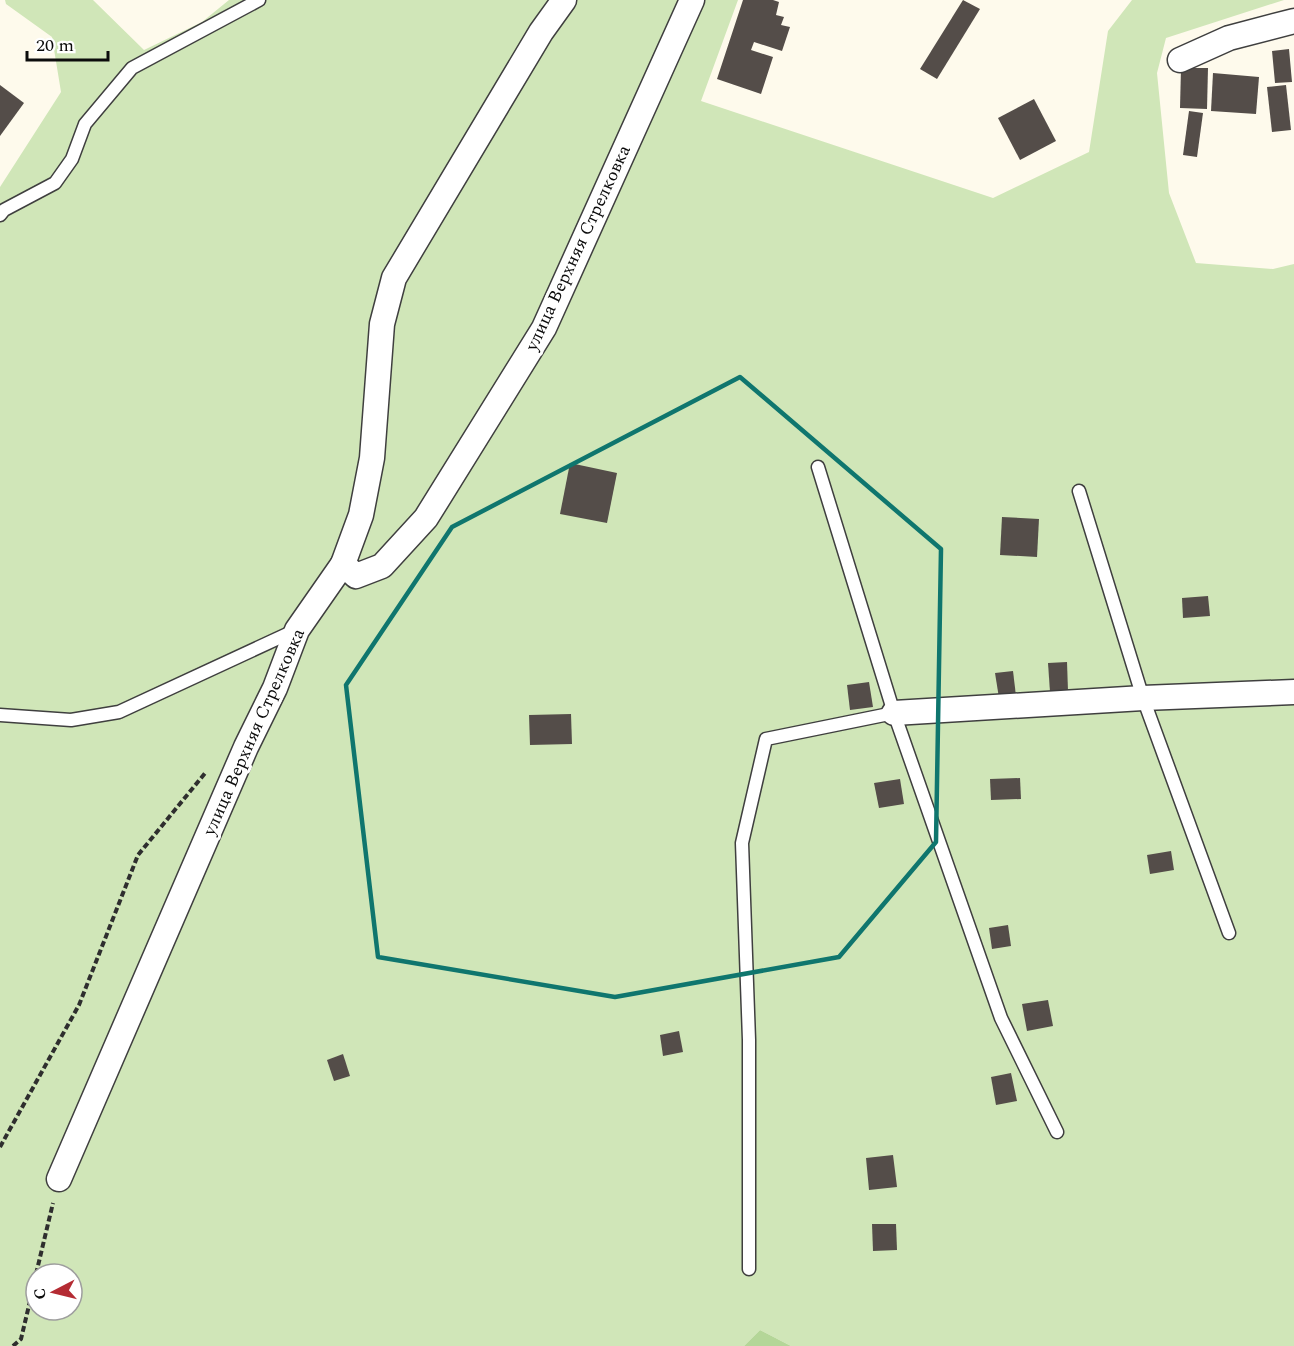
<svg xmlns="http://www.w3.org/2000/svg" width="1294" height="1346" font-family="Spectral,serif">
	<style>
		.green { fill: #d0e6b8; fill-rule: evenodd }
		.forest { fill: #b4d698 }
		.building { fill: #544d49 }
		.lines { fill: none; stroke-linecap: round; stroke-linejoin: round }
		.service-casing { stroke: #3f3f3f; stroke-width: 15 }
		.minor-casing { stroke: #3f3f3f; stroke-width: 27 }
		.path { stroke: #2e2e2e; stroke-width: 4; stroke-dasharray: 6 3; stroke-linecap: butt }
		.service { stroke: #fff; stroke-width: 12 }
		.minor { stroke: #fff; stroke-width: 24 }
		.marked { fill: none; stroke: #0f766e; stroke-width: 4.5; stroke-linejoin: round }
		.labels { text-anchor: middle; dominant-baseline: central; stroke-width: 6; stroke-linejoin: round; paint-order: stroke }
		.street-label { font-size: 18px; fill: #0c0c0c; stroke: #fff }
	</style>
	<rect width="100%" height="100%" fill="#fefaec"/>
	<path class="green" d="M5 0H93L144 50 202 22 229 0H738L701 101 993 198 1089 152 1108 31 1132 0H1284L1166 38 1157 73 1169 193 1196 263 1273 269 1294 264V1346H791L760 1330 744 1346H0V187L61 92 52 37 6 4ZM36 1274H72V1310H36Z"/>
	<path class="forest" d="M760 1330 791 1346H744Z"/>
	<g class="building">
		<path d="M743 0H773L779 2 776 15 784 17 781 25 790 27 782 51 754 42 751 50 773 57 761 94 717 79Z"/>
		<path d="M963 0 980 9 937 79 920 69Z"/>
		<path d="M1289 49 1292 82 1275 83 1272 51Z"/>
		<path d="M1181 68H1208L1207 109 1180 108Z"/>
		<path d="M1213 73 1259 77 1256 114 1211 111Z"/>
		<path d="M0 85 24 103 0 136Z"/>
		<path d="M1286 85 1291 130 1272 132 1267 87Z"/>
		<path d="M1034 99 1056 141 1020 160 998 118Z"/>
		<path d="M1189 111 1203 113 1197 157 1183 155Z"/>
		<path d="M570 463 617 473 607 523 560 514Z"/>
		<path d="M1002 517 1039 519 1037 557 1000 555Z"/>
		<path d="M1208 596 1210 616 1183 618 1182 598Z"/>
		<path d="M1067 662 1068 691 1050 692 1048 663Z"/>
		<path d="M1013 671 1016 696 999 698 995 673Z"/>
		<path d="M869 682 873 707 850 710 847 685Z"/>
		<path d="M571 714 572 744 530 745 529 715Z"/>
		<path d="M1020 778 1021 799 991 800 990 779Z"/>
		<path d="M900 779 904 804 879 808 874 783Z"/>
		<path d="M1171 851 1174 870 1150 874 1147 855Z"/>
		<path d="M1008 925 1011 946 992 949 989 928Z"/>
		<path d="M1048 1000 1053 1026 1027 1031 1022 1004Z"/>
		<path d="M679 1031 683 1052 663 1056 660 1035Z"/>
		<path d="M343 1054 350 1076 334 1081 327 1060Z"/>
		<path d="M1011 1073 1017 1101 996 1105 991 1077Z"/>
		<path d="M893 1155 897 1187 869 1190 866 1158Z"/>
		<path d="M872 1224H896L897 1250 873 1251Z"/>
	</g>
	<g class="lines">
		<g class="service-casing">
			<g id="service">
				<path d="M0 215 4 210 55 183 72 159 85 124 132 68 259 0"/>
				<path d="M818 467 894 713 1001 1018 1057 1132"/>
				<path d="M1079 491 1143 698 1229 933"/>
				<path d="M0 715 71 720 119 712 296 630"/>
				<path d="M749 1269V1040L742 843 766 739 894 713"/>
			</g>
		</g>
		<g class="minor-casing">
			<g id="minor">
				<path d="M1180 60 1229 38 1294 21"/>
				<path d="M343 564 361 515 372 458 382 324 394 278 541 32 564 0"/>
				<path d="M894 713 1143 698 1294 692"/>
				<path d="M59 1179 246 747 275 688 297 630 343 564 356 576 382 566 426 518 544 328 692 0"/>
			</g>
		</g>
		<g class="path">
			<path d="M0 1147 79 1005 138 855 206 772"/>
			<path d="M36 1274 53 1203"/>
			<path d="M13 1346 21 1339 36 1276"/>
		</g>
		<use href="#service" class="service"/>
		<use href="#minor" class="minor"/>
	</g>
	<path class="marked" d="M740 377 941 549 936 842 839 957 615 997 378 957 346 685 452 527Z"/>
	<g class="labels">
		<g class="street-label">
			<text transform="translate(578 248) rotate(-65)">улица Верхняя Стрелковка</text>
			<text transform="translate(254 732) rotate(-66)">улица Верхняя Стрелковка</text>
		</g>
	</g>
	<g transform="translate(54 1292) rotate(263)"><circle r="28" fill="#ffffff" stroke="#9e9e9e" stroke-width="1.5"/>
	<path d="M0-4.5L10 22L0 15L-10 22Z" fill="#b42b33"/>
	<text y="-9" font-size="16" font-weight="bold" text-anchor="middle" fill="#0c0c0c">С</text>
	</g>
	<path d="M27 51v9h81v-9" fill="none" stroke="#0c0c0c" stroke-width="3"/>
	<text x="36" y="51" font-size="18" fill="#0c0c0c" stroke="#ffffff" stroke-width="4.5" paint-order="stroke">20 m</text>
</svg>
